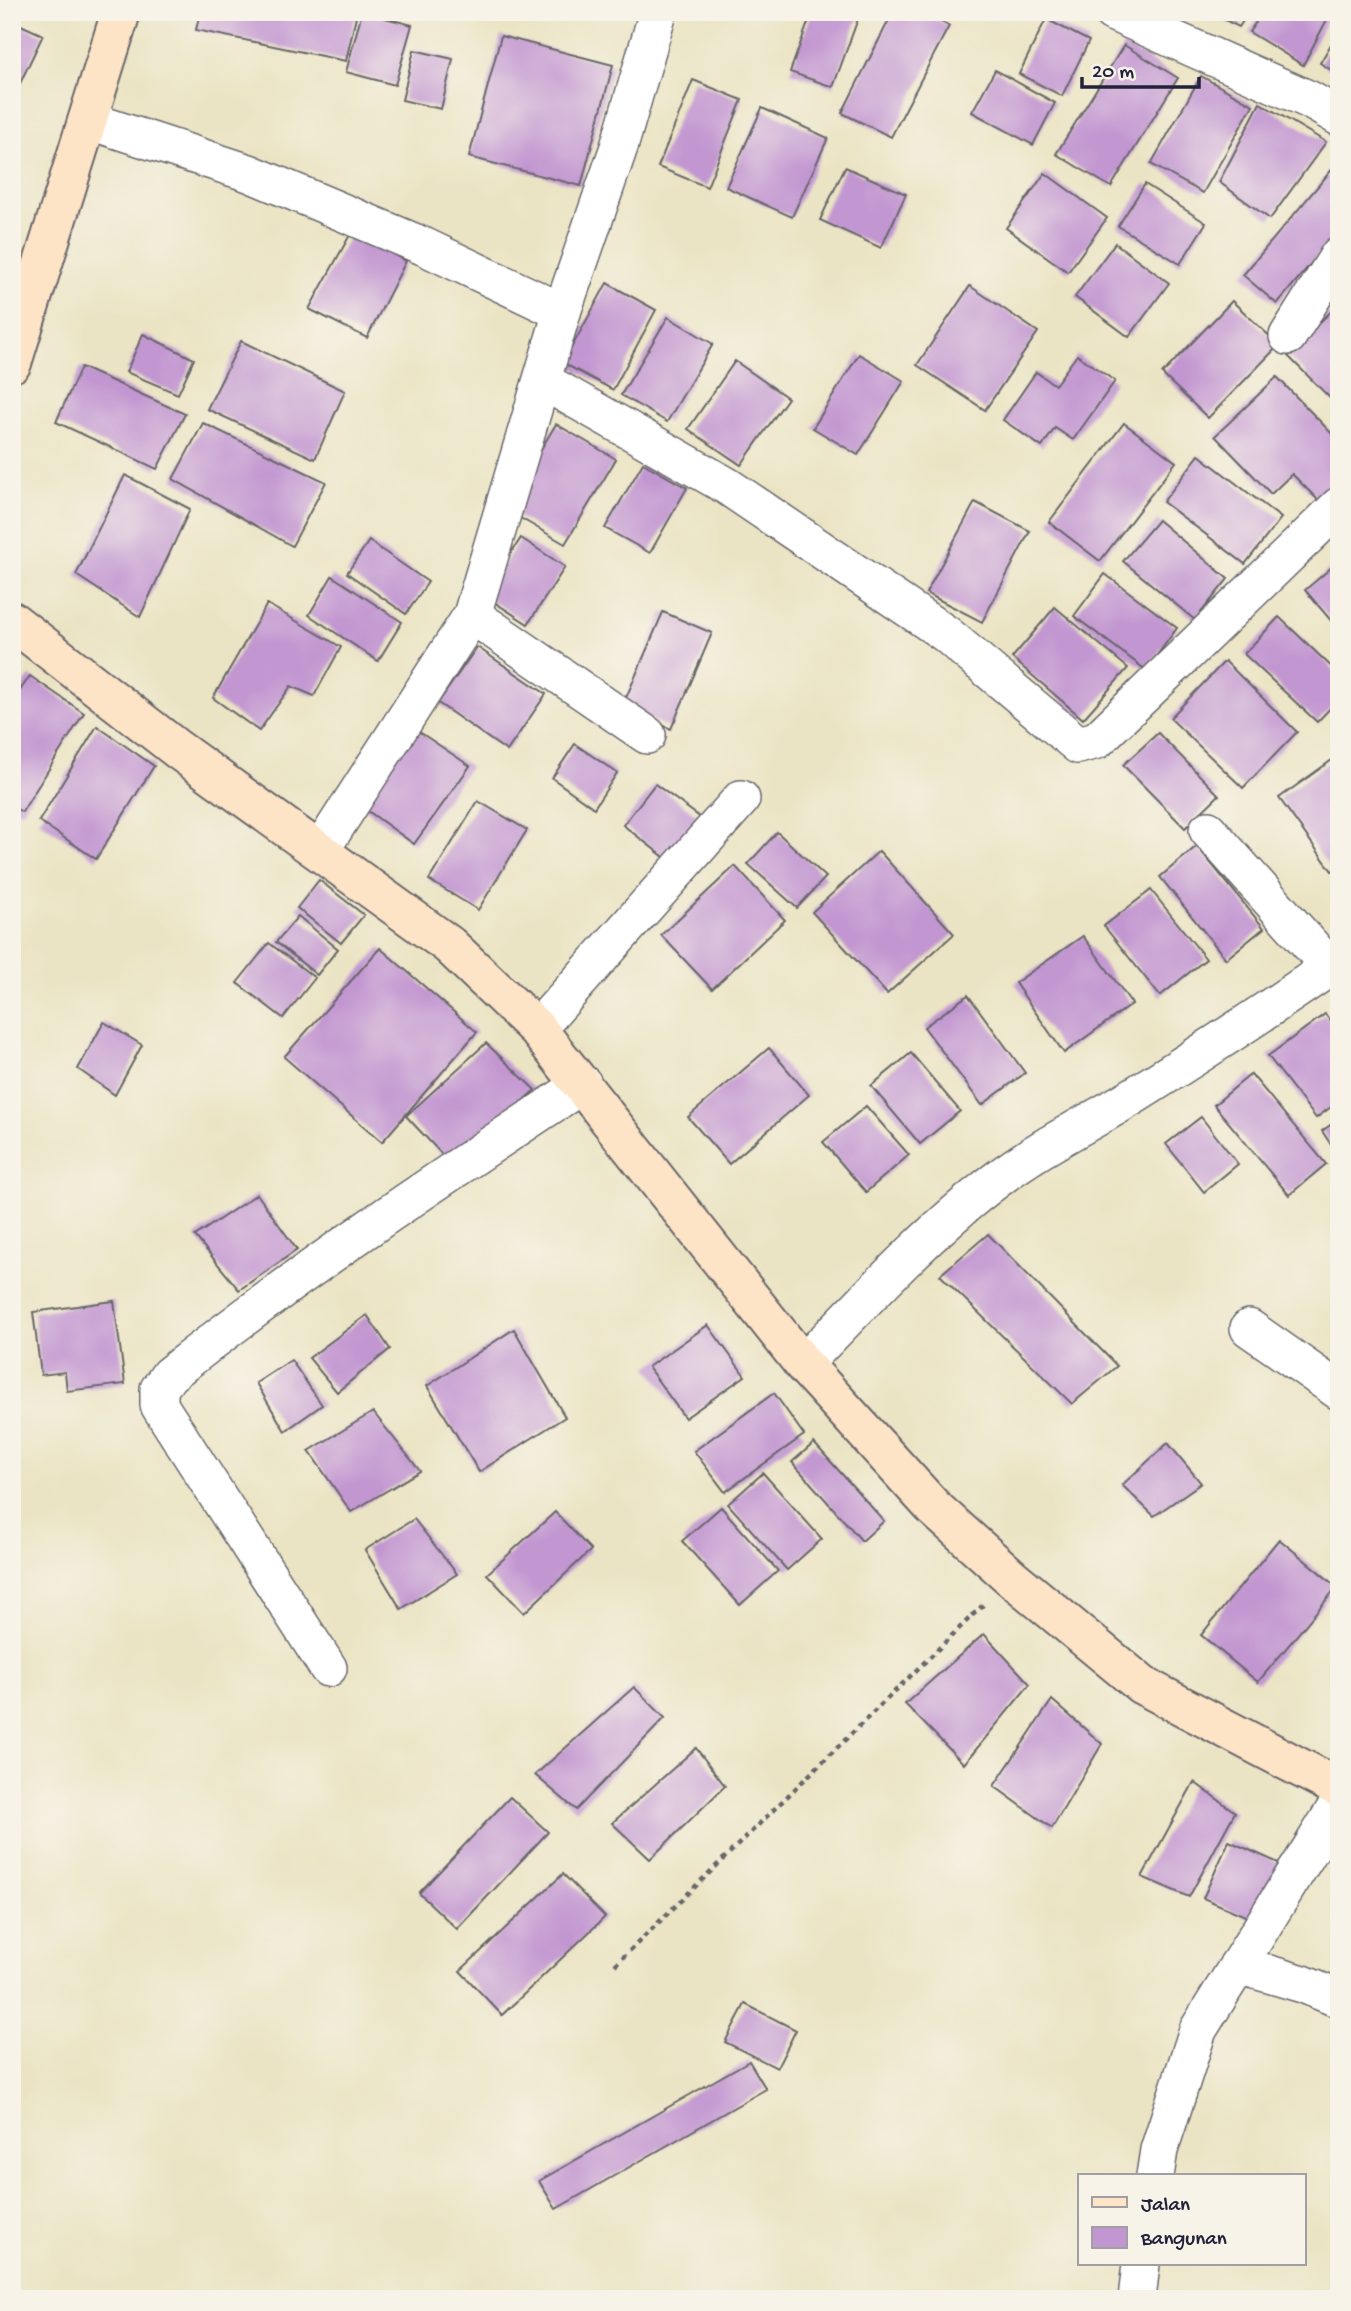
<svg xmlns="http://www.w3.org/2000/svg" width="1351" height="2311" font-family="'Gochi Hand',sans-serif">
	<style>
		.building { fill: #c297d1 }
		.lines { fill: none; stroke-linecap: round; stroke-linejoin: round }
		.street-casing { stroke: #68666b; stroke-width: 40 }
		.secondary-casing { stroke: #68666b; stroke-width: 42 }
		.path { stroke: #68666b; stroke-width: 4.5; stroke-dasharray: 5 5; stroke-linecap: butt }
		.street { stroke: #fff; stroke-width: 37 }
		.secondary { stroke: #fee4c6; stroke-width: 38 }
	</style>
	<rect width="100%" height="100%" fill="#f7f3e8"/>
	<filter id="ink" filterUnits="userSpaceOnUse"><feTurbulence type="fractalNoise" baseFrequency=".0143" numOctaves="2"/><feDisplacementMap in="SourceGraphic" scale="14" xChannelSelector="R" yChannelSelector="G"/><feConvolveMatrix kernelMatrix="1 2 1 2 8 2 1 2 1" color-interpolation-filters="sRGB"/></filter>
	<filter id="wash" filterUnits="userSpaceOnUse"><feTurbulence type="fractalNoise" baseFrequency=".00686" numOctaves="4" result="noise"/><feDisplacementMap in="SourceGraphic" scale="28" xChannelSelector="R" yChannelSelector="G"/><feGaussianBlur stdDeviation="1.57" result="paint"/><feColorMatrix in="noise" values="0 0 0 0 0 0 0 0 0 0 0 0 0 0 0 0 0 1.4 0 .05"/><feComposite in="paint" operator="in"/></filter>
	<g filter="url(#wash)">
		<rect width="100%" height="100%" fill="#ebe4c4"/>
		<g id="blocks">
			<g class="building">
				<path d="M200 12H357L346 61 196 30Z"/>
				<path d="M362 12 412 25 395 85 346 72Z"/>
				<path d="M812 12H849L859 16 833 87 790 72Z"/>
				<path d="M893 12H921L949 26 891 137 842 113Z"/>
				<path d="M1209 12H1249L1239 27Z"/>
				<path d="M1263 12H1331L1303 65 1249 32Z"/>
				<path d="M1046 19 1089 41 1062 96 1019 74Z"/>
				<path d="M12 21 43 35 12 100Z"/>
				<path d="M1339 31V75L1320 63Z"/>
				<path d="M501 36 613 65 581 186 469 157Z"/>
				<path d="M1124 45 1178 78 1111 187 1056 154Z"/>
				<path d="M414 50 453 59 441 109 402 100Z"/>
				<path d="M995 70 1055 103 1033 145 972 112Z"/>
				<path d="M1201 76 1253 105 1203 193 1151 164Z"/>
				<path d="M693 80 742 100 707 187 658 167Z"/>
				<path d="M1260 103 1326 142 1270 219 1219 182Z"/>
				<path d="M762 108 828 138 792 217 726 187Z"/>
				<path d="M1339 161V230L1277 304 1243 275Z"/>
				<path d="M845 167 906 194 881 248 820 220Z"/>
				<path d="M1045 173 1107 218 1068 272 1006 228Z"/>
				<path d="M1145 184 1206 223 1180 264 1118 226Z"/>
				<path d="M351 233 406 261 367 338 309 309Z"/>
				<path d="M1115 243 1169 283 1129 337 1075 297Z"/>
				<path d="M607 283 656 310 613 390 563 363Z"/>
				<path d="M970 286 1038 332 985 410 917 365Z"/>
				<path d="M1232 301 1279 345 1208 418 1162 374Z"/>
				<path d="M1337 306 1339 308V407L1286 354Z"/>
				<path d="M668 317 713 344 667 422 621 395Z"/>
				<path d="M143 334 194 359 178 394 126 372Z"/>
				<path d="M241 341 345 391 315 459 207 409Z"/>
				<path d="M859 354 904 381 858 455 813 428Z"/>
				<path d="M1077 355 1115 381 1073 440 1055 428 1042 447 1003 420 1036 372 1055 385Z"/>
				<path d="M735 361 788 398 741 465 688 429Z"/>
				<path d="M81 367 185 414 157 469 56 422Z"/>
				<path d="M1277 377 1339 441V492L1324 506 1292 474 1271 494 1215 436Z"/>
				<path d="M203 423 326 482 292 546 173 479Z"/>
				<path d="M1124 423 1176 462 1100 561 1049 522Z"/>
				<path d="M556 424 616 459 565 544 505 509Z"/>
				<path d="M1199 455 1281 518 1245 564 1163 502Z"/>
				<path d="M643 463 687 488 650 553 605 528Z"/>
				<path d="M125 475 190 509 140 617 76 575Z"/>
				<path d="M975 502 1030 531 982 622 926 593Z"/>
				<path d="M1158 520 1228 579 1195 620 1123 561Z"/>
				<path d="M521 538 565 567 528 624 483 595Z"/>
				<path d="M369 541 428 582 406 614 347 573Z"/>
				<path d="M1339 561V630L1305 590Z"/>
				<path d="M1105 574 1177 628 1146 670 1074 616Z"/>
				<path d="M332 576 402 622 378 661 309 615Z"/>
				<path d="M267 604 341 647 314 696 291 686 259 731 213 698Z"/>
				<path d="M1055 607 1128 668 1083 719 1012 658Z"/>
				<path d="M663 612 712 633 671 729 622 707Z"/>
				<path d="M1279 617 1339 674V699L1317 722 1244 654Z"/>
				<path d="M477 647 546 694 507 751 438 703Z"/>
				<path d="M1225 661 1297 732 1243 788 1170 718Z"/>
				<path d="M30 676 84 713 22 812 12 806V702Z"/>
				<path d="M406 723 470 766 414 844 354 801Z"/>
				<path d="M97 726 154 766 96 859 39 821Z"/>
				<path d="M1158 733 1219 795 1185 828 1123 765Z"/>
				<path d="M575 744 617 773 594 808 552 778Z"/>
				<path d="M1339 755V866L1332 871 1279 798Z"/>
				<path d="M655 784 701 818 668 860 623 825Z"/>
				<path d="M478 801 527 830 478 910 429 880Z"/>
				<path d="M777 832 826 877 797 908 748 864Z"/>
				<path d="M1197 846 1264 928 1226 959 1160 877Z"/>
				<path d="M879 851 954 934 887 994 812 912Z"/>
				<path d="M735 866 785 920 712 989 661 935Z"/>
				<path d="M319 880 364 915 341 943 297 908Z"/>
				<path d="M1151 890 1206 959 1160 996 1104 926Z"/>
				<path d="M298 916 338 949 317 975 276 942Z"/>
				<path d="M1083 936 1132 1004 1064 1053 1015 983Z"/>
				<path d="M269 943 315 978 283 1018 237 983Z"/>
				<path d="M380 948 477 1032 382 1142 284 1057Z"/>
				<path d="M968 995 1025 1073 982 1105 924 1027Z"/>
				<path d="M1325 1014 1339 1032V1101L1316 1118 1268 1056Z"/>
				<path d="M104 1022 142 1045 115 1095 78 1069Z"/>
				<path d="M486 1043 535 1090 451 1164 406 1116Z"/>
				<path d="M769 1048 809 1095 729 1164 688 1117Z"/>
				<path d="M911 1053 960 1111 920 1144 871 1086Z"/>
				<path d="M1251 1074 1326 1164 1289 1195 1214 1105Z"/>
				<path d="M866 1106 909 1155 866 1192 823 1142Z"/>
				<path d="M1201 1117 1238 1164 1204 1192 1166 1144Z"/>
				<path d="M1339 1119V1157L1322 1131Z"/>
				<path d="M257 1194 297 1250 239 1290 195 1236Z"/>
				<path d="M988 1234 1117 1366 1072 1404 940 1275Z"/>
				<path d="M114 1301 125 1384 67 1391 65 1372 41 1375 33 1312Z"/>
				<path d="M367 1315 390 1349 337 1392 309 1358Z"/>
				<path d="M708 1325 745 1376 685 1418 648 1367Z"/>
				<path d="M514 1329 565 1417 479 1472 427 1386Z"/>
				<path d="M291 1360 322 1405 285 1431 256 1383Z"/>
				<path d="M774 1393 804 1435 725 1492 694 1451Z"/>
				<path d="M373 1412 420 1471 351 1512 309 1451Z"/>
				<path d="M814 1443 884 1521 862 1541 792 1462Z"/>
				<path d="M1168 1443 1201 1483 1154 1516 1122 1485Z"/>
				<path d="M763 1473 822 1539 787 1570 728 1504Z"/>
				<path d="M721 1507 778 1571 740 1605 682 1541Z"/>
				<path d="M555 1512 591 1550 524 1613 487 1574Z"/>
				<path d="M414 1519 457 1574 401 1609 365 1550Z"/>
				<path d="M1279 1539 1337 1587 1258 1682 1201 1635Z"/>
				<path d="M984 1634 1030 1684 964 1764 905 1704Z"/>
				<path d="M634 1687 665 1718 576 1810 535 1775Z"/>
				<path d="M1052 1700 1102 1744 1052 1828 994 1786Z"/>
				<path d="M696 1748 725 1786 650 1859 612 1823Z"/>
				<path d="M1194 1782 1235 1812 1189 1897 1142 1877Z"/>
				<path d="M510 1797 548 1832 457 1929 419 1893Z"/>
				<path d="M1229 1841 1283 1865 1257 1921 1203 1898Z"/>
				<path d="M563 1874 605 1917 502 2015 460 1971Z"/>
				<path d="M745 2004 796 2030 777 2068 725 2042Z"/>
				<path d="M749 2061 766 2089 556 2209 539 2181Z"/>
			</g>
		</g>
	</g>
	<g filter="url(#ink)">
		<use href="#blocks" fill-opacity="0" stroke="#68666b" stroke-width="2"/>
		<g class="lines">
			<g class="street-casing">
				<g id="street">
					<path d="M1112 12 1310 100 1339 117"/>
					<path d="M87 120 249 173 423 246 562 312 619 147 658 12"/>
					<path d="M1288 336 1339 255"/>
					<path d="M543 381 727 486 946 634 1078 745 1097 740 1339 506"/>
					<path d="M472 615 647 735"/>
					<path d="M1208 830 1330 967"/>
					<path d="M320 851 472 615 562 312"/>
					<path d="M537 1029 741 799"/>
					<path d="M1249 1328 1339 1391"/>
					<path d="M803 1364C864 1302 925 1234 995 1181 1039 1147 1088 1124 1135 1095 1204 1052 1272 1007 1339 961"/>
					<path d="M328 1668 159 1405V1389L169 1375C302 1270 442 1177 583 1084"/>
					<path d="M1238 1965 1303 1984 1339 1999"/>
					<path d="M1155 2176 1159 2150 1198 2030 1339 1803"/>
					<path d="M1137 2299 1141 2264"/>
				</g>
			</g>
			<g class="secondary-casing">
				<g id="secondary">
					<path d="M12 363 121 12"/>
					<path d="M12 621 177 749 449 945 537 1029 803 1364 934 1508 1011 1577 1142 1685 1339 1788"/>
				</g>
			</g>
			<path class="path" d="M615 1965 983 1605"/>
			<use href="#street" class="street"/>
			<use href="#secondary" class="secondary"/>
		</g>
	</g>
	<rect width="1351" height="2311" fill="none" stroke="#f7f3e8" stroke-width="42"/>
	<rect x="1078" y="2174" width="228" height="91" fill="#f7f3e8" stroke="#a29fa3" stroke-width="2"/>
	<rect x="1092" y="2197" width="35" height="10" fill="#fee4c6" stroke="#a29fa3" stroke-width="2"/>
	<text x="1141" y="2210" font-size="21" fill="#22223b">Jalan</text>
	<rect x="1092" y="2227" width="35" height="21" fill="#c297d1" stroke="#a29fa3" stroke-width="2"/>
	<text x="1141" y="2244" font-size="21" fill="#22223b">Bangunan</text>
	<path d="M1082 77v10h117v-10" fill="none" stroke="#22223b" stroke-width="3.5"/>
	<text x="1092" y="77" font-size="21" fill="#22223b" stroke="#f7f3e8" stroke-width="5" paint-order="stroke">20 m</text>
</svg>
